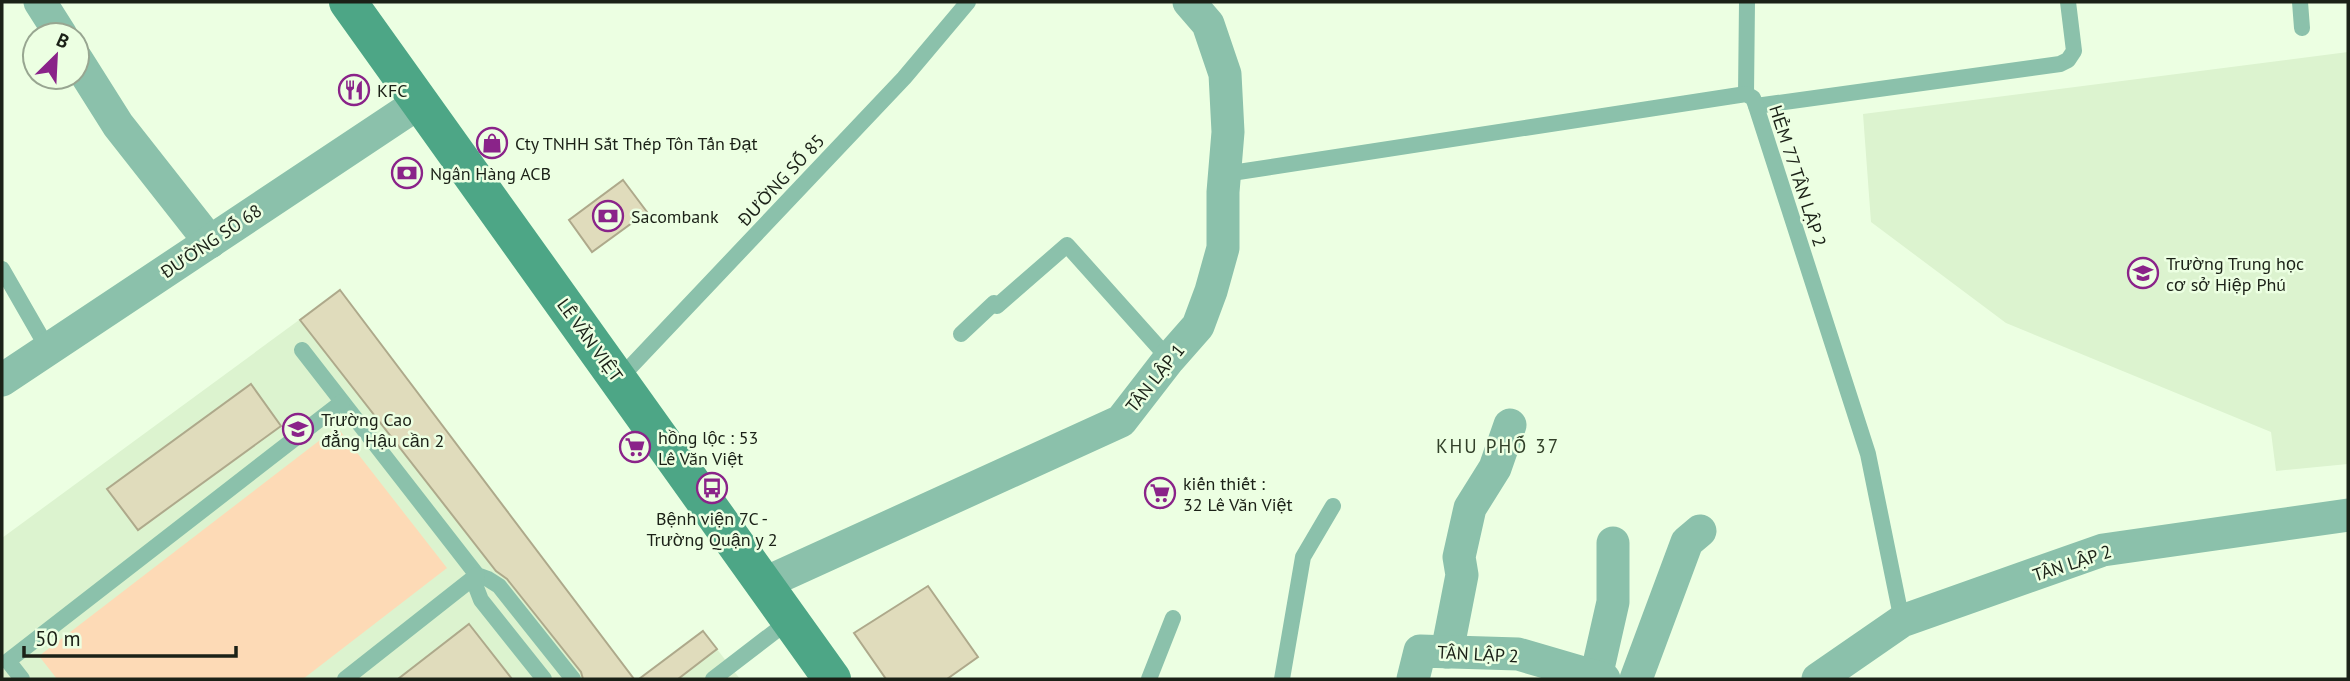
<svg xmlns="http://www.w3.org/2000/svg" width="2350" height="681" font-family="'PT Sans',sans-serif">
	<style>
		.built { fill: #dcf3cf }
		.green { fill: #fddab6 }
		.building { fill: #e0dcbc; stroke: #aea98b; stroke-width: 2 }
		.lines { fill: none; stroke-linecap: round; stroke-linejoin: round }
		.service { stroke: #8bc1ab; stroke-width: 16 }
		.minor { stroke: #8bc1ab; stroke-width: 33 }
		.secondary { stroke: #4da686; stroke-width: 38 }
		.labels { text-anchor: middle; dominant-baseline: central; stroke-width: 5; stroke-linejoin: round; paint-order: stroke }
		.poi-label { font-size: 18px; fill: #1b2117; stroke: #ecffe2; text-anchor: start }
		.street-label { font-size: 18px; fill: #1b2117; stroke: #ecffe2 }
		.neighbourhood-label { font-size: 19px; letter-spacing: 2px; fill: #324029; stroke: #ecffe2 }
	</style>
	<rect width="100%" height="100%" fill="#ecffe2"/>
	<g class="built">
		<path d="M2348 52V464L2276 471 2271 432 2006 323 1871 222 1863 114Z"/>
		<path d="M340 290 634 679H2V538Z"/>
		<path d="M703 631 740 679H639Z"/>
	</g>
	<path class="green" d="M337 427 447 568 303 679H57L39 656Z"/>
	<g class="building">
		<path d="M623 180 647 212 592 252 569 220Z"/>
		<path d="M340 290 634 679H583L581 672 507 579 496 571 300 320Z"/>
		<path d="M251 384 281 426 138 530 107 489Z"/>
		<path d="M928 586 978 657 947 679H886L854 633Z"/>
		<path d="M469 624 512 679H398Z"/>
		<path d="M703 631 717 649 678 679H639Z"/>
	</g>
	<g class="lines">
		<g class="service">
			<path d="M2300 2 2302 28"/>
			<path d="M1746 94 1747 2"/>
			<path d="M1756 106 2060 64 2068 60 2074 51 2068 2"/>
			<path d="M1225 174 1746 94 1753 98 1756 106 1868 454 1902 621"/>
			<path d="M2 269 48 349"/>
			<path d="M961 334 994 303 997 306 1067 245 1169 359"/>
			<path d="M302 350 477 575 488 579 499 586 573 679"/>
			<path d="M618 380 904 78 968 2"/>
			<path d="M477 575 476 587 481 600 544 679"/>
			<path d="M22 679 8 661 342 402"/>
			<path d="M345 679 477 575"/>
			<path d="M713 679 790 620"/>
			<path d="M1149 679 1173 618"/>
			<path d="M1282 679 1303 557 1333 506"/>
		</g>
		<g class="minor">
			<path d="M40 2 61 35"/>
			<path d="M77 60 118 125 210 242"/>
			<path d="M2 380 420 102"/>
			<path d="M763 584 1121 421 1169 359 1198 326 1211 291 1223 248V192L1228 132 1225 74 1208 24 1189 2"/>
			<path d="M1447 652 1462 575 1459 557 1470 508 1495 468 1510 425"/>
			<path d="M1596 677 1613 602V543"/>
			<path d="M1413 679 1420 651 1518 654 1604 679"/>
			<path d="M1636 679 1687 542 1700 531"/>
			<path d="M1818 679 1902 621 2103 550 2348 515"/>
		</g>
		<path class="secondary" d="M348 2 832 679"/>
	</g>
	<defs>
		<g id="restaurant-ring" transform="scale(1.575)"><circle r="9.5" fill="#ecffe2" stroke="#8a2389" stroke-width="1.5"/><path d="M-5-6h1v4h1v-4h1v4h1v-4h1v5L-1.5 .5V6h-2V.5L-5-1ZM5-6V6H3V1.5H1.5Q1.5-4 5-6Z" fill="#8a2389"/></g>
		<g id="shop-ring" transform="scale(1.575)"><circle r="9.5" fill="#ecffe2" stroke="#8a2389" stroke-width="1.5"/><path d="M-5-2.5h2.3a2.7 3.5 0 0 1 5.4 0H5L5.5 6h-11ZM-1.5-2.5h3a1.5 2.3 0 0 0-3 0Z" fill="#8a2389"/></g>
		<g id="bank-ring" transform="scale(1.575)"><circle r="9.5" fill="#ecffe2" stroke="#8a2389" stroke-width="1.5"/><path d="M-6-4H6V4H-6ZM0-2.3a2.3 2.3 0 1 0 0 4.6a2.3 2.3 0 1 0 0-4.6Z" fill="#8a2389"/></g>
		<g id="school-ring" transform="scale(1.575)"><circle r="9.5" fill="#ecffe2" stroke="#8a2389" stroke-width="1.5"/><path d="M0-5L7-2L0 1L-7-2ZM-4 1L0 2.5L4 1V4Q0 6-4 4Z" fill="#8a2389"/></g>
		<g id="university-ring" transform="scale(1.575)"><circle r="9.5" fill="#ecffe2" stroke="#8a2389" stroke-width="1.5"/><path d="M0-5L7-2L0 1L-7-2ZM-4 1L0 2.5L4 1V4Q0 6-4 4Z" fill="#8a2389"/></g>
		<g id="supermarket-ring" transform="scale(1.575)"><circle r="9.5" fill="#ecffe2" stroke="#8a2389" stroke-width="1.5"/><path d="M-6-5.5h2.5l.6 2H6L4.5 2H-2.5L-4.4-4H-6ZM-1.5 3.2a1.3 1.3 0 1 0 .1 0ZM3 3.2a1.3 1.3 0 1 0 .1 0Z" fill="#8a2389"/></g>
		<g id="bus-ring" transform="scale(1.575)"><circle r="9.5" fill="#ecffe2" stroke="#8a2389" stroke-width="1.5"/><path d="M-5-6H5V4H4V6H2V4H-2V6H-4V4H-5ZM-3.5-4V0h7V-4ZM-3.5 1.2v1.5H-2V1.2ZM2 1.2v1.5H3.5V1.2Z" fill="#8a2389"/></g>
	</defs>
	<g fill-rule="evenodd">
		<use href="#restaurant-ring" x="354" y="90"/>
		<use href="#shop-ring" x="492" y="143"/>
		<use href="#bank-ring" x="407" y="173"/>
		<use href="#bank-ring" x="608" y="216"/>
		<use href="#school-ring" x="2143" y="273"/>
		<use href="#university-ring" x="298" y="429"/>
		<use href="#supermarket-ring" x="635" y="447"/>
		<use href="#bus-ring" x="712" y="488"/>
		<use href="#supermarket-ring" x="1160" y="493"/>
	</g>
	<g class="labels">
		<g class="poi-label">
			<text x="377" y="90">KFC</text>
			<text x="515" y="143">Cty TNHH Sắt Thép Tôn Tấn Đạt</text>
			<text x="430" y="173">Ngân Hàng ACB</text>
			<text x="631" y="216">Sacombank</text>
			<text x="2166" y="263">Trường Trung học<tspan x="2166" dy="21">cơ sở Hiệp Phú</tspan></text>
			<text x="321" y="419">Trường Cao<tspan x="321" dy="21">đẳng Hậu cần 2</tspan></text>
			<text x="658" y="437">hồng lộc : 53<tspan x="658" dy="21">Lê Văn Việt</tspan></text>
			<text x="1183" y="483">kiến thiết :<tspan x="1183" dy="21">32 Lê Văn Việt</tspan></text>
			<text x="712" y="518" text-anchor="middle">Bệnh viện 7C -<tspan x="712" dy="21">Trường Quận y 2</tspan></text>
		</g>
		<g class="street-label">
			<text transform="translate(1798 176) rotate(72)">HẺM 77 TÂN LẬP 2</text>
			<text transform="translate(781 180) rotate(-47)">ĐƯỜNG SỐ 85</text>
			<text transform="translate(211 241) rotate(-34)">ĐƯỜNG SỐ 68</text>
			<text transform="translate(590 340) rotate(54)">LÊ VĂN VIỆT</text>
			<text transform="translate(1155 378) rotate(-51)">TÂN LẬP 1</text>
			<text transform="translate(2072 563) rotate(-18)">TÂN LẬP 2</text>
			<text transform="translate(1478 654) rotate(3)">TÂN LẬP 2</text>
		</g>
		<g class="neighbourhood-label">
			<text x="1498" y="446">KHU PHỐ 37</text>
		</g>
	</g>
	<rect width="2350" height="681" fill="none" stroke="#1b2117" stroke-width="7"/>
	<g transform="translate(56 56) rotate(24)"><circle r="33" fill="#ecffe2" stroke="#98a691" stroke-width="2"/>
	<path d="M0-5L12 26L0 18L-12 26Z" fill="#8a2389"/>
	<text y="-10" font-size="19" font-weight="bold" text-anchor="middle" fill="#1b2117">B</text>
	</g>
	<path d="M24 646v10h212v-10" fill="none" stroke="#1b2117" stroke-width="3.5"/>
	<text x="35" y="646" font-size="21" fill="#1b2117" stroke="#ecffe2" stroke-width="5" paint-order="stroke">50 m</text>
</svg>
